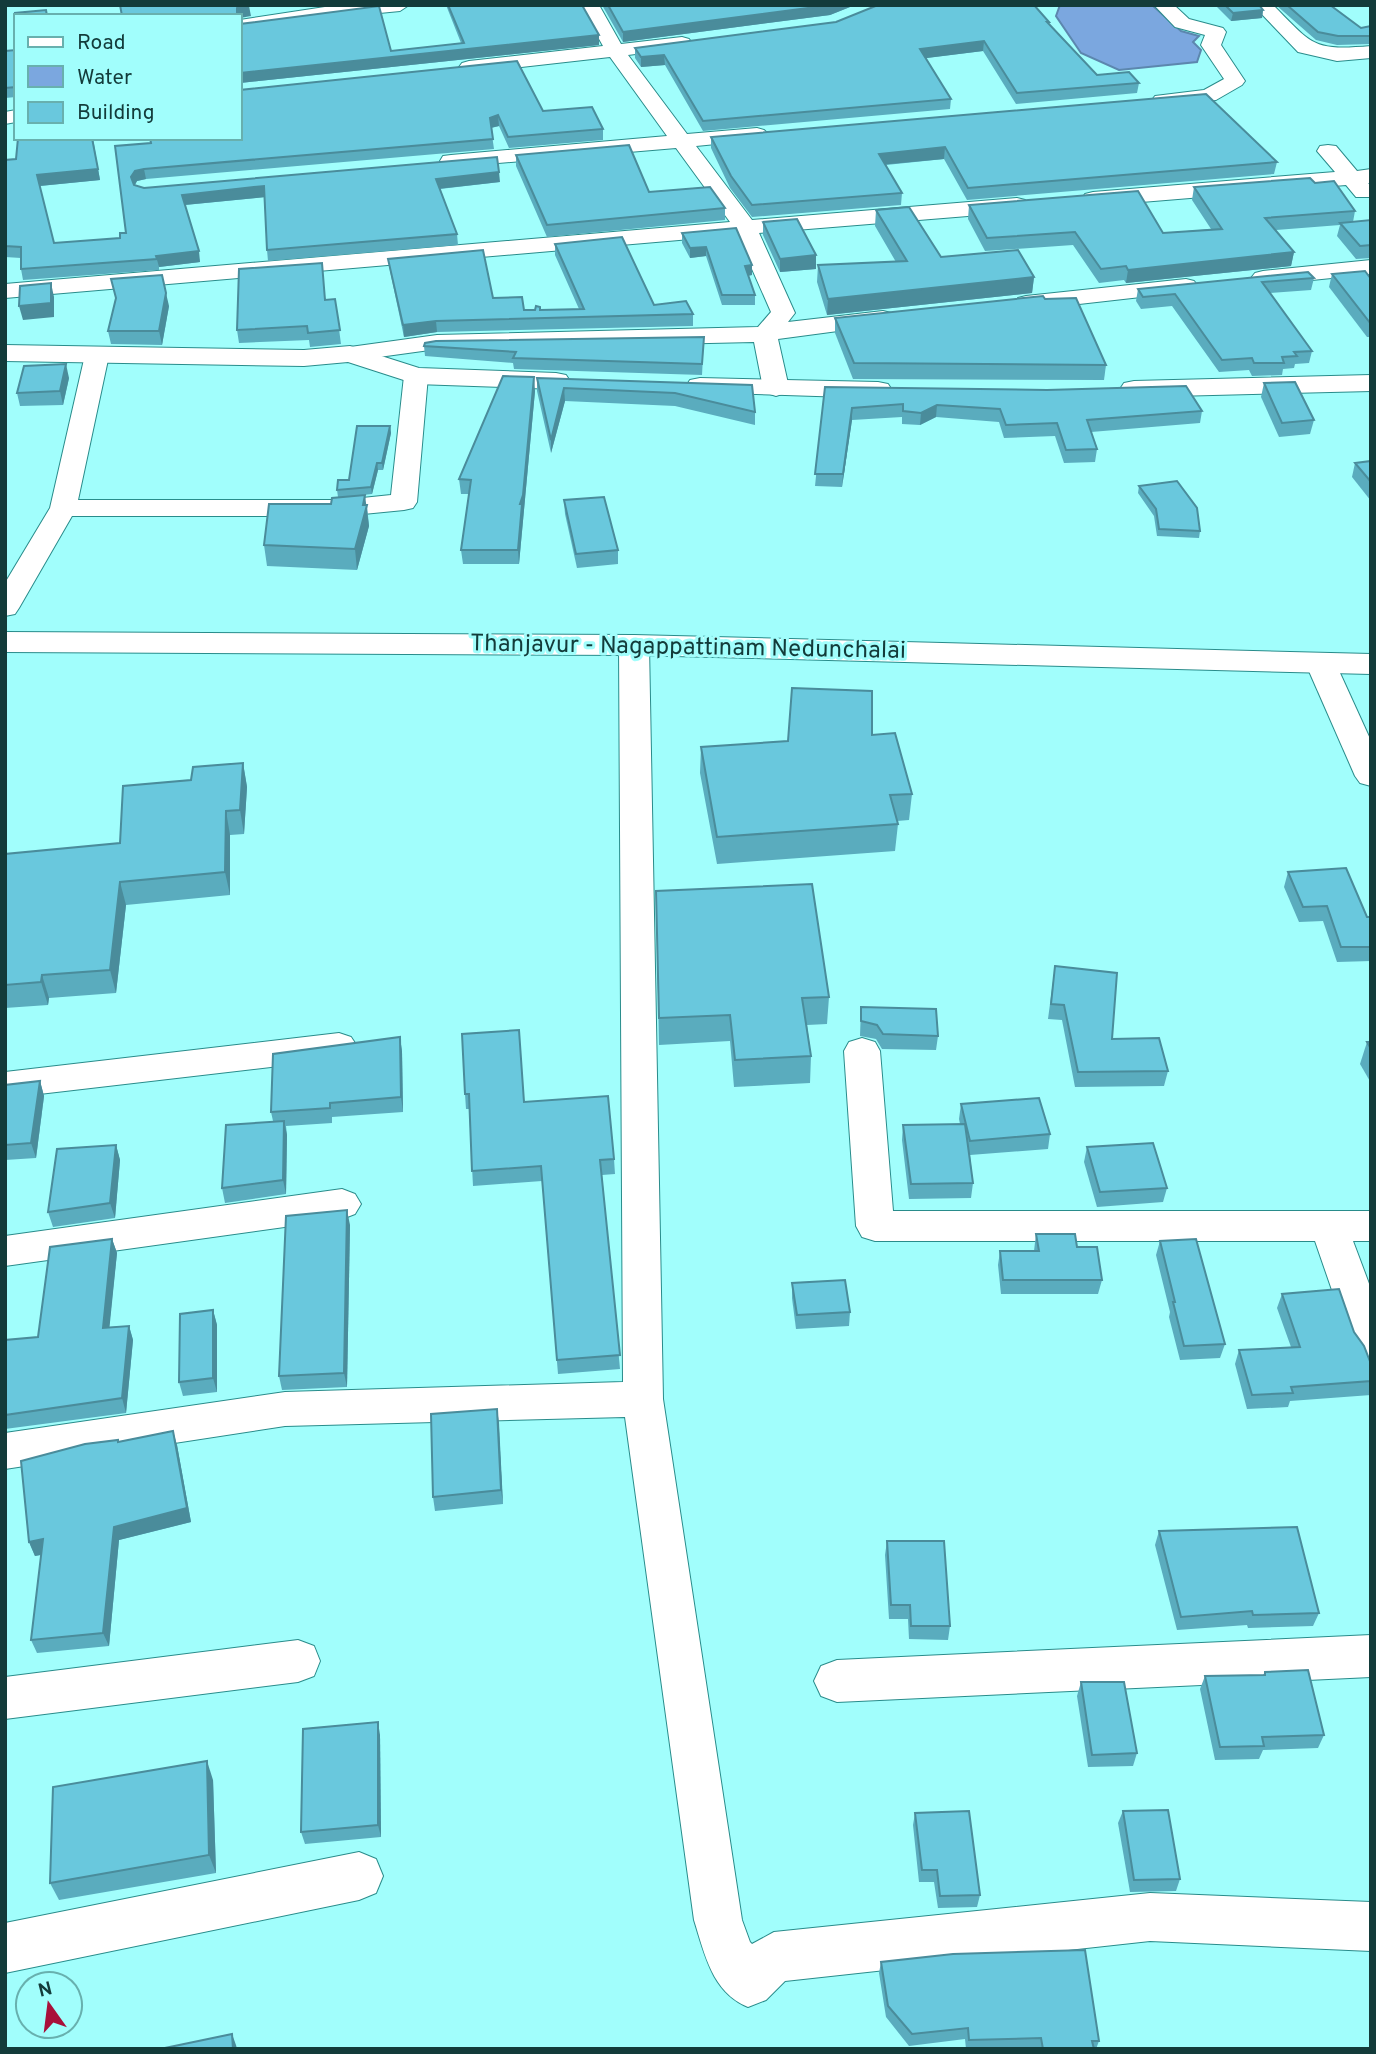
<svg xmlns="http://www.w3.org/2000/svg" width="1376" height="2054" font-family="Overpass,sans-serif">
	<style>
		.water { fill: #7ba7df; stroke: #5c87ae; stroke-width: 2 }
		.lines { fill: none; stroke-linecap: round; stroke-linejoin: round }
		.minor-casing { stroke: #298c8b; stroke-width: 2 }
		.major-casing { stroke: #298c8b; stroke-width: 2 }
		.highway-casing { stroke: #298c8b; stroke-width: 2 }
		.minor { fill: #fff; fill-rule: evenodd }
		.major { fill: #fff; fill-rule: evenodd }
		.highway { fill: #fff; fill-rule: evenodd }
		.wall { fill: #5aacbe }
		.shaded-wall { fill: #4a8c9b }
		.building { fill: #69c8dd; stroke: #4a8c9b; stroke-width: 2 }
		.labels { text-anchor: middle; dominant-baseline: central; stroke-width: 6; stroke-linejoin: round; paint-order: stroke }
		.street-label { font-size: 24px; fill: #133b3a; stroke: #a1fefc }
	</style>
	<rect width="100%" height="100%" fill="#a1fefc"/>
	<path class="water" d="M1060 5H1152L1181 31 1199 36 1193 42 1201 50 1197 62 1119 70 1081 53 1056 16Z"/>
	<g class="lines">
		<g class="minor-casing">
			<g id="minor">
				<path d="M409 5 400 11 328 18 240 32V20L338 5Z"/>
				<path d="M580 5H599L621 44 682 37 689 39 692 43 689 47 628 55 687 134 757 128 764 130 768 134 764 138 757 140 696 146 752 220 1017 198 1025 200 1028 205 1025 210 1017 212 759 233 795 313 788 322 883 311 891 313 895 318 891 323 883 325 778 339 789 388 785 393 776 396 767 393 763 388 754 342 437 349 350 361 341 359 338 354 341 349 350 347 437 335 758 327 771 312 737 235 5 298V284L730 222 676 148 451 167 443 166 440 161 443 156 451 155 667 136 610 57 469 73 462 71 459 67 462 63 469 61 603 46Z"/>
				<path d="M1154 5H1174L1189 19 1223 28 1226 32 1221 45 1245 81 1242 85 1216 100 1162 106 1155 104 1152 100 1155 96 1204 90 1224 79 1201 45 1205 35 1175 27Z"/>
				<path d="M1253 5H1273C1313 45 1312 51 1371 46V58L1337 61 1298 52Z"/>
				<path d="M16 110V122L5 124V112Z"/>
				<path d="M1328 145 1336 146 1357 171 1371 169V183H1368L1371 186V197H1356L1346 185 1093 206 1085 204 1082 199 1085 194 1093 192 1335 172 1317 151 1320 146Z"/>
				<path d="M1371 260V274L1263 285 1255 283 1251 278 1255 273 1263 271Z"/>
				<path d="M1186 279 1194 281 1198 286 1194 291 1026 310 1018 308 1014 303 1018 298 1026 296Z"/>
				<path d="M97 348 106 350 109 355 78 500H343L391 495 404 376 407 371 416 369 425 371 428 376 417 502 413 508 404 510 343 516H72L19 608 15 614 5 616V583L50 508 85 355 88 350Z"/>
				<path d="M634 636 644 639 649 645 663 1399 742 1920 750 1942 752 1944 774 1932 1150 1893 1371 1902V1951L1150 1941 785 1981 766 2000 748 2007C712 1992 705 1955 694 1920L625 1417 285 1426 5 1469V1433L285 1392 623 1382 619 645 624 639Z"/>
				<path d="M1320 653 1330 656 1335 662 1371 741V786L1360 783 1355 776 1305 662 1310 656Z"/>
				<path d="M339 1033 351 1037 357 1046 351 1055 339 1059 5 1098V1072Z"/>
				<path d="M862 1038 875 1042 880 1051 893 1211H1371V1241H1353L1371 1289V1361L1357 1357 1351 1345 1315 1241H875L862 1237 856 1226 844 1051 849 1042Z"/>
				<path d="M342 1189 355 1194 361 1204 355 1214 342 1219 5 1266V1236Z"/>
				<path d="M1371 1635V1677L837 1702 821 1696 814 1681 821 1666 837 1660Z"/>
				<path d="M298 1640 314 1646 320 1661 314 1676 298 1682 5 1719V1677Z"/>
				<path d="M359 1852 376 1859 383 1876 376 1893 359 1900 5 1973V1923Z"/>
			</g>
		</g>
		<g class="major-casing">
			<g id="major">
				<path d="M5 345 304 350 350 346 419 368 556 373 566 375 570 381 566 387 556 389 416 384 348 362 304 366 5 361Z"/>
				<path d="M1371 375V391L1134 397 1124 395 1120 389 1124 383 1134 381Z"/>
				<path d="M700 378 878 382 888 384 892 390 888 396 878 398 690 392 686 386 690 380Z"/>
			</g>
		</g>
		<g class="highway-casing">
			<path id="highway" d="M5 632 634 635 1371 654V674L634 655 5 652Z"/>
		</g>
		<use href="#minor" class="minor"/>
		<use href="#major" class="major"/>
		<use href="#highway" class="highway"/>
	</g>
	<g class="wall">
		<path d="M446 5H582L599 45 240 83V24L391 51 461 43Z"/>
		<path d="M602 5H855L830 15 623 42Z"/>
		<path d="M1215 5H1259L1263 10 1262 18 1231 21Z"/>
		<path d="M1276 5H1330L1361 28 1371 26V44L1337 45 1316 40Z"/>
		<path d="M836 22H1049V24L1097 75 1139 83 1137 93 1016 104 983 51 926 58 951 99 950 109 703 131 665 65 641 67 635 58V48Z"/>
		<path d="M16 50V97L5 98V51Z"/>
		<path d="M543 111 603 129V140L509 148 499 126 491 128 494 149 146 179 137 181 135 185 144 188 500 182 440 189 457 234 458 245 268 261 267 250 265 197 185 205 200 262 159 267V270L23 280 21 269V258L5 257V160L16 159 93 138 100 180 40 186 54 243 120 238 126 233 115 146Z"/>
		<path d="M711 137 1277 162 1274 174 967 200 944 159 886 165 902 193 901 205 752 217 730 188 711 148Z"/>
		<path d="M516 155 649 192 725 208V220L547 237 516 166Z"/>
		<path d="M1315 183 1355 211 1353 222 1371 220V258L1356 259 1337 236 1340 225 1276 230 1294 252 1291 266 1126 283 1124 280 1099 283 1073 245 985 251 968 219 969 205 1163 233 1211 229 1192 200 1194 187Z"/>
		<path d="M876 210 941 257 1034 277 1032 293 827 315 817 282 818 265 896 262 875 226Z"/>
		<path d="M763 222 816 269 780 272 763 235Z"/>
		<path d="M682 233 752 275 748 276 755 295V305H722L706 256 690 258 682 243Z"/>
		<path d="M555 244 654 305 693 314V326L437 332 404 337 390 271 388 259 524 310 579 309 555 255Z"/>
		<path d="M1332 274 1371 279V337H1367L1329 287Z"/>
		<path d="M1314 278 1311 290 1270 293 1312 351 1309 363 1295 364 1294 368 1283 369 1282 375 1252 376 1249 370 1219 372 1172 306 1141 309 1136 301 1138 289Z"/>
		<path d="M335 299 341 344 310 347 309 340 239 343 237 330 325 300Z"/>
		<path d="M1045 299 1106 365 1104 380 853 379 835 333V318Z"/>
		<path d="M169 306 162 345 111 344 108 331Z"/>
		<path d="M704 337 702 375 514 369 513 363 425 356 424 346Z"/>
		<path d="M69 378 63 405 20 406 17 393Z"/>
		<path d="M537 378 752 385 755 412V425L675 406 565 401 551 453 537 391Z"/>
		<path d="M1264 383 1314 420 1310 434 1279 437 1261 397Z"/>
		<path d="M825 387 1202 411 1200 423 1091 432 1097 449 1095 462 1064 463 1055 436 1004 438 999 422 936 417 920 425 902 424V417L852 420 842 487 815 486Z"/>
		<path d="M535 391 519 564H463L461 550 469 494H461L459 479Z"/>
		<path d="M390 426 391 433 383 470H378L372 494 343 497 367 505 369 526 357 570 267 566 264 545 331 504 338 497 337 490 349 480Z"/>
		<path d="M1371 461V501L1352 477 1355 463Z"/>
		<path d="M1139 486 1200 531 1199 538 1157 536 1154 516 1138 493Z"/>
		<path d="M564 500 618 550V564L577 568 565 514Z"/>
		<path d="M701 747 912 794 909 820 897 821 898 824 895 851 717 864 700 773Z"/>
		<path d="M243 763 247 787 244 834 230 835V895L126 905 116 993 49 998 48 1005 5 1008V854L120 843 191 780Z"/>
		<path d="M1288 872 1367 917H1371V961L1337 962 1323 921 1299 922 1284 887Z"/>
		<path d="M656 891 829 997 827 1024 807 1025 811 1056 810 1083 734 1087 730 1041 659 1045Z"/>
		<path d="M1055 966 1112 1039 1168 1071 1164 1086 1075 1087 1062 1020 1048 1019Z"/>
		<path d="M861 1007 938 1036 936 1050 882 1049 876 1039 860 1036Z"/>
		<path d="M462 1034 524 1102 614 1159 615 1174 602 1175 620 1369 558 1374 542 1181 473 1186 469 1109H466L465 1094Z"/>
		<path d="M400 1037 402 1052 403 1112 332 1117V1123L286 1126 287 1135 286 1194 225 1203 222 1188 273 1121 271 1112Z"/>
		<path d="M1367 1042H1371V1083L1360 1064Z"/>
		<path d="M40 1081 44 1096 36 1158 5 1160V1085Z"/>
		<path d="M961 1104 1050 1134 1048 1149 970 1155 973 1183 971 1198 909 1199 902 1140 903 1125 960 1124 959 1119Z"/>
		<path d="M116 1145 120 1160 115 1218 53 1227 48 1212Z"/>
		<path d="M1087 1147 1167 1188 1163 1202 1097 1207 1084 1162Z"/>
		<path d="M350 1225 347 1387 282 1390 279 1376Z"/>
		<path d="M1036 1234 1102 1280 1098 1294H1001L998 1265 1000 1251H1034Z"/>
		<path d="M112 1239 117 1253 109 1327 129 1326 133 1340 126 1413 5 1429V1340L38 1337Z"/>
		<path d="M1160 1241 1225 1344 1220 1358 1180 1360 1169 1317 1170 1312 1156 1255Z"/>
		<path d="M792 1283 850 1312 849 1326 796 1329 792 1298Z"/>
		<path d="M1282 1294 1354 1332 1371 1364V1395L1290 1401 1288 1407 1247 1409 1235 1364 1239 1350 1291 1347 1277 1308Z"/>
		<path d="M213 1310 217 1325V1392L183 1396 179 1382Z"/>
		<path d="M497 1409 503 1504 435 1511 433 1497Z"/>
		<path d="M119 1442 177 1445 191 1522 119 1540 109 1646 37 1653 31 1640 41 1555 35 1556 29 1542Z"/>
		<path d="M1159 1531 1319 1613 1313 1626 1248 1628 1247 1625 1177 1630 1155 1545Z"/>
		<path d="M887 1541 950 1626 948 1640 909 1639 908 1619H889L885 1555Z"/>
		<path d="M1265 1672 1324 1735 1318 1748 1263 1750 1259 1759 1215 1760 1200 1689 1205 1676 1263 1675Z"/>
		<path d="M1081 1682 1137 1753 1133 1766 1088 1767 1077 1696Z"/>
		<path d="M380 1735 381 1837 305 1844 301 1832Z"/>
		<path d="M213 1780 216 1873 59 1900 50 1883Z"/>
		<path d="M1123 1811 1180 1879 1176 1891 1130 1892 1118 1823Z"/>
		<path d="M915 1813 980 1895 977 1907 938 1908 934 1882H919L913 1825Z"/>
		<path d="M881 1962 1099 2041 1096 2049H966L965 2039 909 2046 886 2017 879 1973Z"/>
	</g>
	<g class="shaded-wall">
		<path d="M831 5H855L830 15 623 42V32Z"/>
		<path d="M249 6 251 16 240 18V16H237V8Z"/>
		<path d="M1263 10 1262 18 1231 21 1233 13Z"/>
		<path d="M599 35V45L240 83V73Z"/>
		<path d="M984 41 983 51 919 59 920 49Z"/>
		<path d="M664 55 665 65 641 67V57Z"/>
		<path d="M498 115 499 126 490 128V118Z"/>
		<path d="M92 138 100 180 39 186 37 175Z"/>
		<path d="M945 147 944 159 879 165V154Z"/>
		<path d="M144 169 146 179 137 181 133 188 131 177 135 171Z"/>
		<path d="M499 172 500 182 437 189 436 179Z"/>
		<path d="M264 186 266 197 184 205 182 195Z"/>
		<path d="M706 247V256L690 258V248Z"/>
		<path d="M199 251 200 262 159 267 156 256Z"/>
		<path d="M1294 252 1291 266 1126 283 1128 270Z"/>
		<path d="M816 255V269L780 272V259Z"/>
		<path d="M752 265V275L745 276V266Z"/>
		<path d="M1034 277 1032 293 827 315 828 299Z"/>
		<path d="M51 283 54 297V317L23 320 19 306Z"/>
		<path d="M166 293 169 306 162 345 159 331Z"/>
		<path d="M436 321 437 332 404 337 403 325Z"/>
		<path d="M66 364 69 378 63 405 60 391Z"/>
		<path d="M534 377 535 391 519 564 518 550 520 504Z"/>
		<path d="M564 388 565 401 551 453V440Z"/>
		<path d="M937 405 936 417 920 425 921 413Z"/>
		<path d="M852 408V420L842 487 843 474Z"/>
		<path d="M390 426 391 433 383 470 382 463Z"/>
		<path d="M377 463 378 470 372 494 371 487Z"/>
		<path d="M365 495 369 526 357 570 355 549Z"/>
		<path d="M243 763 247 787 244 834 240 810Z"/>
		<path d="M226 811 230 835V895L225 872Z"/>
		<path d="M120 882 126 905 116 993 110 970Z"/>
		<path d="M42 975 49 998 48 1005 41 982Z"/>
		<path d="M400 1037 402 1052 403 1112 401 1097Z"/>
		<path d="M40 1081 44 1096 36 1158 31 1143Z"/>
		<path d="M284 1121 287 1135 286 1194 283 1180Z"/>
		<path d="M116 1145 120 1160 115 1218 110 1203Z"/>
		<path d="M347 1210 350 1225 347 1387 344 1373Z"/>
		<path d="M112 1239 117 1253 108 1342 103 1328Z"/>
		<path d="M213 1310 217 1325V1392L213 1378Z"/>
		<path d="M129 1326 133 1340 126 1413 122 1398Z"/>
		<path d="M497 1409 499 1423 503 1504 501 1490Z"/>
		<path d="M173 1431 177 1445 191 1522 119 1540 109 1646 103 1633 114 1527Z"/>
		<path d="M43 1539 49 1553 35 1556 29 1542Z"/>
		<path d="M378 1722 380 1735 381 1837 378 1825Z"/>
		<path d="M207 1761 213 1780 216 1873 209 1855Z"/>
		<path d="M232 2034 236 2045 237 2049H233Z"/>
	</g>
	<g class="building">
		<path d="M120 5H249V6L237 8V16H190V15L122 16Z"/>
		<path d="M448 5H582L599 35 240 73V24L379 6 391 51 464 43Z"/>
		<path d="M608 5H831L623 32Z"/>
		<path d="M878 5H1034L1049 22H1047L1097 75 1129 72 1139 83 1017 93 984 41 920 49 951 99 703 121 664 55 641 57 635 48 836 22Z"/>
		<path d="M1225 5H1259L1263 10 1233 13Z"/>
		<path d="M1287 5H1330L1361 28 1371 26V36H1338L1318 32Z"/>
		<path d="M46 10 47 16H16V22L15 13Z"/>
		<path d="M16 50V87L5 88V51Z"/>
		<path d="M517 61 543 111 592 107 603 129 508 137 498 115 490 118 493 139 144 169 135 171 131 177 134 185 144 188 497 157 499 172 436 179 457 234 267 250 264 186 182 195 199 251 156 256 157 259 21 269V247L5 246V160L16 159 18 138H92L98 169 37 175 54 243 120 238V233H126L115 146 151 143 150 138H187V140L214 138H240V90Z"/>
		<path d="M1206 94 1277 162 968 188 945 147 879 154 902 193 752 205 731 176 711 137Z"/>
		<path d="M629 145 649 192 710 187 725 208 547 225 516 155Z"/>
		<path d="M1310 178 1315 183 1334 181 1355 211 1265 218 1294 252 1128 270 1126 266 1101 269 1075 232 987 238 969 205 1138 191 1163 233 1222 229 1194 187Z"/>
		<path d="M909 207 941 257 1018 250 1034 277 828 299 818 265 907 261 876 210Z"/>
		<path d="M797 219 816 255 780 259 763 222Z"/>
		<path d="M1371 220V245L1360 246 1340 223Z"/>
		<path d="M736 228 752 265 745 266 755 295H722L706 247 690 248 682 233Z"/>
		<path d="M622 237 654 305 686 301 693 314 436 321 403 325 388 259 483 250 493 298 522 297 524 310H535L536 306 540 307V310L584 309 555 244Z"/>
		<path d="M322 263 325 300 335 299 340 330 308 333 307 326 237 330 239 269Z"/>
		<path d="M1365 271 1371 279V324L1332 274Z"/>
		<path d="M1308 272 1314 278 1262 282 1312 351 1294 352 1297 356 1282 357 1284 363H1254L1252 358 1222 360 1175 294 1143 297 1138 289Z"/>
		<path d="M162 275 166 293 159 331H108L116 298 111 279Z"/>
		<path d="M51 283V303L19 306 20 286Z"/>
		<path d="M1043 296 1045 299 1076 298 1106 365 854 363 835 318Z"/>
		<path d="M704 337 702 364 513 358 516 352 424 346 425 343 436 341Z"/>
		<path d="M66 364 60 391 17 393 24 366Z"/>
		<path d="M503 376 534 377 523 495 520 504H522L518 550H461L471 480 459 479Z"/>
		<path d="M537 378 752 385 755 412 675 393 564 388 551 440Z"/>
		<path d="M1295 382 1314 420 1282 423 1264 383Z"/>
		<path d="M1186 386 1202 411 1087 420 1097 449 1066 450 1057 423 1006 425 1000 409 937 405 921 413 903 411V404L852 408 843 474H815L825 387 1047 390Z"/>
		<path d="M357 426H390L382 463H377L371 487 337 490 338 480H349Z"/>
		<path d="M1371 461V482L1355 463Z"/>
		<path d="M1177 481 1197 508 1200 531 1159 529 1156 509 1139 486Z"/>
		<path d="M365 495 363 505H367L355 549 264 545 269 504H331L332 498Z"/>
		<path d="M604 497 618 550 576 554 564 500Z"/>
		<path d="M792 688 872 691V735L895 733 912 794 890 795 898 824 717 837 701 747 788 741Z"/>
		<path d="M243 763 240 810 226 811 225 872 120 882 110 970 42 975 41 982 5 985V854L120 843 123 786 191 780 193 767Z"/>
		<path d="M1346 868 1367 917H1371V947H1341L1327 906 1303 907 1288 872Z"/>
		<path d="M812 884 829 997 802 998 811 1056 735 1060 730 1015 659 1018 656 891Z"/>
		<path d="M1055 966 1117 973 1112 1039 1159 1038 1168 1071 1078 1072 1064 1005 1051 1004Z"/>
		<path d="M861 1007 936 1009 938 1036 883 1034 877 1025 861 1021Z"/>
		<path d="M519 1030 524 1102 608 1096 614 1159 600 1160 620 1355 557 1360 541 1166 472 1171 469 1094H465L462 1034Z"/>
		<path d="M400 1037 401 1097 330 1103V1108L271 1112 273 1054Z"/>
		<path d="M1367 1042H1371V1049Z"/>
		<path d="M40 1081 31 1143 5 1145V1085Z"/>
		<path d="M1039 1098 1050 1134 970 1141 961 1104Z"/>
		<path d="M284 1121 283 1180 222 1188 226 1125Z"/>
		<path d="M965 1124 973 1183 911 1184 903 1125Z"/>
		<path d="M1153 1143 1167 1188 1100 1192 1087 1147Z"/>
		<path d="M116 1145 110 1203 48 1212 57 1149Z"/>
		<path d="M347 1210 344 1373 279 1376 286 1216Z"/>
		<path d="M1036 1234H1075L1077 1247H1097L1102 1280H1003L1000 1251H1039Z"/>
		<path d="M112 1239 103 1328 129 1326 122 1398 5 1415V1340L38 1337 50 1247Z"/>
		<path d="M1196 1239 1225 1344 1184 1346 1173 1302H1175L1160 1241Z"/>
		<path d="M845 1280 850 1312 797 1315 792 1283Z"/>
		<path d="M1339 1289 1354 1332 1364 1346 1371 1364V1381L1291 1387 1293 1393 1252 1395 1239 1350 1300 1347 1282 1294Z"/>
		<path d="M213 1310V1378L179 1382 180 1314Z"/>
		<path d="M497 1409 501 1490 433 1497 431 1414Z"/>
		<path d="M173 1431 187 1508 114 1527 103 1633 31 1640 43 1539 29 1542 21 1461 85 1444 118 1440V1442Z"/>
		<path d="M1297 1527 1319 1613 1253 1615 1252 1611 1181 1617 1159 1531Z"/>
		<path d="M887 1541H944L950 1626H911L910 1605H891Z"/>
		<path d="M1308 1670 1324 1735 1262 1737 1264 1746 1220 1747 1205 1676 1265 1675V1672Z"/>
		<path d="M1081 1682H1124L1137 1753 1092 1755Z"/>
		<path d="M378 1722V1825L301 1832 303 1729Z"/>
		<path d="M207 1761 209 1855 50 1883 53 1787Z"/>
		<path d="M1168 1810 1180 1879 1134 1880 1123 1811Z"/>
		<path d="M969 1811 980 1895 940 1896 937 1870H922L915 1813Z"/>
		<path d="M1085 1950 1099 2041H1092L1094 2049H1043L1041 2038 969 2040 968 2028 912 2034 888 2006 881 1962 953 1954Z"/>
		<path d="M232 2034 233 2049H160Z"/>
	</g>
	<g class="labels">
		<g class="street-label">
			<text transform="translate(688 648) rotate(1)">Thanjavur - Nagappattinam Nedunchalai</text>
		</g>
	</g>
	<rect width="1376" height="2054" fill="none" stroke="#133b3a" stroke-width="14"/>
	<rect x="14" y="14" width="228" height="126" fill="#a1fefc" stroke="#68b0ae" stroke-width="2"/>
	<rect x="28" y="37" width="35" height="10" fill="#ffffff" stroke="#68b0ae" stroke-width="2"/>
	<text x="77" y="49" font-size="21" fill="#133b3a">Road</text>
	<rect x="28" y="66" width="35" height="21" fill="#7ba7df" stroke="#68b0ae" stroke-width="2"/>
	<text x="77" y="84" font-size="21" fill="#133b3a">Water</text>
	<rect x="28" y="102" width="35" height="21" fill="#69c8dd" stroke="#68b0ae" stroke-width="2"/>
	<text x="77" y="119" font-size="21" fill="#133b3a">Building</text>
	<g transform="translate(49 2005) rotate(346)"><circle r="33" fill="#a1fefc" stroke="#68b0ae" stroke-width="2"/>
	<path d="M0-5L12 26L0 18L-12 26Z" fill="#a8103a"/>
	<text y="-10" font-size="19" font-weight="bold" text-anchor="middle" fill="#133b3a">N</text>
	</g>
</svg>
